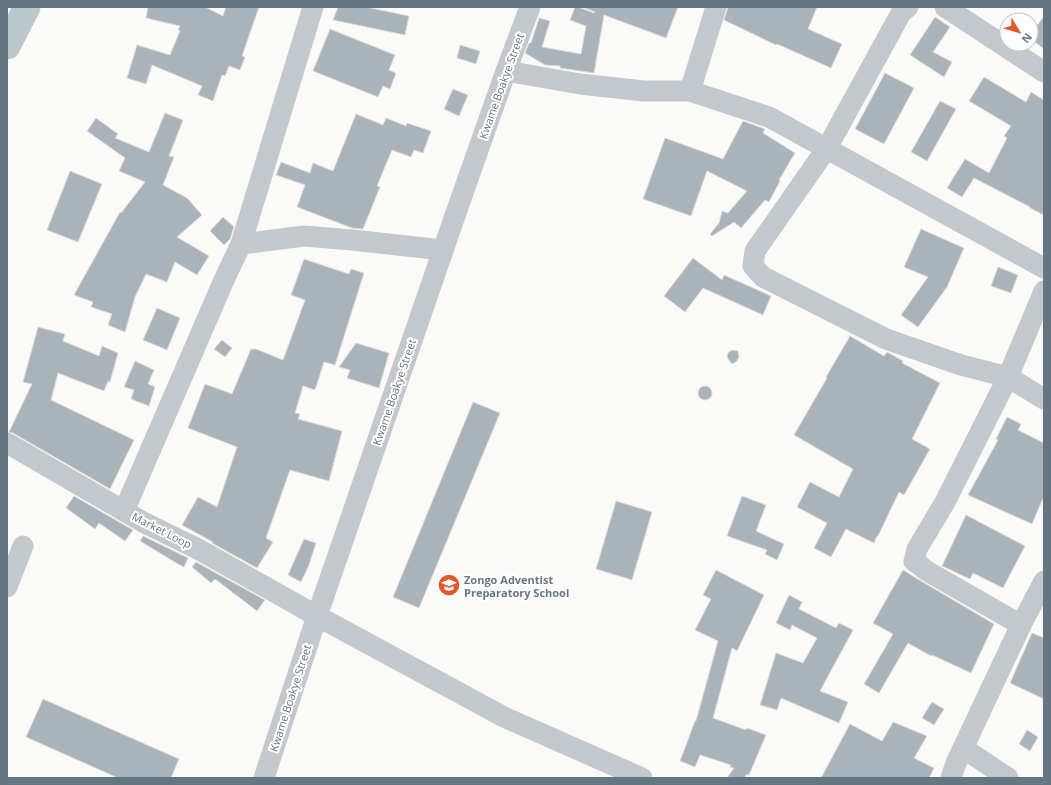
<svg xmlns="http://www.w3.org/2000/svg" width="1051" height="785" font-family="'Open Sans',sans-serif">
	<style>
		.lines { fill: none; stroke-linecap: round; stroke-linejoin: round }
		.river { stroke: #bbc7cb; stroke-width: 27 }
		.building { fill: #aab3b9; stroke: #dcdcda }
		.minor { stroke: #c3c8cc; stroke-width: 21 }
		.labels { text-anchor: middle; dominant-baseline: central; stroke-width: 4; stroke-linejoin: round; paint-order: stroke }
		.street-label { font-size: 11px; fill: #657683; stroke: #fff }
		.poi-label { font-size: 11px; font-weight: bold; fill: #657683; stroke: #fff; text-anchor: start }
	</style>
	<rect width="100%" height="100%" fill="#fafaf8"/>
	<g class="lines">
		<path class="river" d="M7 46 27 7"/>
	</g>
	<g class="building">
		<path d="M148 7H205L223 16 226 7H259L242 56 245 57 240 70 229 66 225 76 222 75 213 101 198 95 202 86 152 65 146 84 127 78 137 45 170 55 180 31 178 30 180 26 146 18Z"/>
		<path d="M338 7H366L409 16 405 35 333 20Z"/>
		<path d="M575 7H578L594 13 595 12 585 8 586 7H678L666 38 604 15 594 73 560 68V66L545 65 525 53 529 43H531L539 18 550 21 542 47 581 54 586 26 570 20Z"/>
		<path d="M728 7H817L808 29 842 44 831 68 777 44 776 45 724 20Z"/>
		<path d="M1044 16V49L1031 39V34Z"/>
		<path d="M935 17 950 27 933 52 952 62 944 77 910 55Z"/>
		<path d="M330 29 395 55 389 70 396 73 390 89 383 86 378 97 313 71Z"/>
		<path d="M460 45 480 51 476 64 457 58Z"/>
		<path d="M885 73 914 88 884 144 855 129Z"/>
		<path d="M984 77 1026 102 1031 92 1044 100V215L1030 208V207L974 178 962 197 947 188 965 159 989 173 1007 138 1004 136 1011 126 969 101Z"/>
		<path d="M453 89 468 95 459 116 444 109Z"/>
		<path d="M940 101 956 109 927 161 911 152Z"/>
		<path d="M165 113 183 120 169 156 174 157 163 185 187 198 202 215 177 237 209 256 197 275 175 262 167 282 146 274 135 297 125 332 108 325 112 314 91 307 93 302 74 295 120 212 121 213 145 182 119 171 125 158 87 131 96 118 118 134 115 138 149 152Z"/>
		<path d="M356 114 383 125 386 118 406 126 407 123 431 131 423 153 414 150 411 157 392 150 377 186 380 187 363 229 352 228 297 207 305 185 276 175 281 162 310 173 313 163 333 171Z"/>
		<path d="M743 121 765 129 763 133 795 153 779 180 780 181 769 202 765 200 741 228 734 222 712 236 710 234 719 223 722 211 728 213 747 191 707 171 691 216 643 199 665 138 723 159Z"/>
		<path d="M70 171 102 184 78 242 47 230Z"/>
		<path d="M223 217 234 227 230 239 224 245 210 231Z"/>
		<path d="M921 229 964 248 947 287 918 327 901 315 928 277 904 267Z"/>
		<path d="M693 258 722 280 724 275 771 296 763 315 703 288 685 312 664 296Z"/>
		<path d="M304 259 349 274 351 269 364 273 335 365 324 362 315 390 303 386 295 413 300 414 298 419 342 431 329 481 290 470 266 538 273 542 257 568 212 543 213 542 182 525 198 497 217 507 237 447 188 428 205 384 232 394 251 349H256L283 360 305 300 291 295Z"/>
		<path d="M998 267 1018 275 1011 293 991 286Z"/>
		<path d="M157 308 180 318 167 350 143 340Z"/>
		<path d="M38 327 65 334 63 341 99 356 102 346 118 353 110 382 108 381 104 391 58 373 51 400 134 440 110 489 13 433 9 432 32 384 23 382Z"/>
		<path d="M850 336 884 356 887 352 903 361 902 363 940 383 912 439 930 449 904 495 899 492 878 536H877L874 543 846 529 831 557 814 548 827 523 797 507 810 482 839 497 853 469 794 435 827 378 826 377Z"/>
		<path d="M222 340 232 348 225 357 214 349Z"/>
		<path d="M356 343 389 353 379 388 347 378 350 370 339 367Z"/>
		<path d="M732 350 738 351 739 357 737 361 732 364 728 359 727 355 729 352Z"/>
		<path d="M135 361 154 370 148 384 155 387 149 406 131 399 134 390 124 387Z"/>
		<circle cx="705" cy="393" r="7"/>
		<path d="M473 402 500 413 419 608 393 597Z"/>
		<path d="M1007 417 1021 424 1018 430 1044 443V496L1032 524 968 495 998 440 996 439Z"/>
		<path d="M74 496 133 530 125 541 99 523 95 529 66 508Z"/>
		<path d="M742 496 766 505 756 531 784 544 777 560 765 554 767 550 727 536Z"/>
		<path d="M616 501 652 512 632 580 596 569Z"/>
		<path d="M966 515 1025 546 1003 588 973 573 970 579 942 566Z"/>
		<path d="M143 536 188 558 184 567 178 564 140 541Z"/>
		<path d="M304 539 316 543 309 565 301 582 288 575Z"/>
		<path d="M196 562 265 600 257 611 215 579 211 583 192 567Z"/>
		<path d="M716 570 764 595 737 651 732 648 713 718 746 730 747 728 766 735 749 775 747 774 744 778H727L734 768 730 767 731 765 700 755 695 767 680 761 695 721H696L718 641 695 630 711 599 703 595Z"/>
		<path d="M903 570 921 581 994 624 971 673 932 655 931 656 908 643 879 693 864 684 893 634 873 623Z"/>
		<path d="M789 595 802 602 799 609 836 628 839 623 853 630 820 691 848 702 839 723 781 698 777 710 760 705 776 653 803 663 817 638 792 625 790 630 776 623Z"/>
		<path d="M1032 633 1044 638V699L1010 683Z"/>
		<path d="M43 699 179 759 171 778H118L26 737Z"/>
		<path d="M932 702 944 709 934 725 922 718Z"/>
		<path d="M893 722 927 736 914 758 934 768 929 778H821L850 724 882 741Z"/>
		<path d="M1027 730 1038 737 1030 751 1019 744Z"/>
	</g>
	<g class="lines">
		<g class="minor">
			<path d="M908 7 901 13 827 148 755 251 753 266 763 277 886 339 961 365 1008 377 1044 399"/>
			<path d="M945 7 1044 72"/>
			<path d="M506 71 580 84 644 91H690L769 117 1044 268"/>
			<path d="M690 91 716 7"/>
			<path d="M241 244 313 7"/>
			<path d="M7 443 143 522 198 549 317 616 504 717 642 778"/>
			<path d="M124 511 224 280 241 244 304 236 352 240 443 250"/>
			<path d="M7 587 23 546"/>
			<path d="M1021 625 927 571 914 561 917 549 945 502 1008 377 1044 291"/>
			<path d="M963 748 1008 778"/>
			<path d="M264 778 317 616 458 207 506 71 530 7"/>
			<path d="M951 778 956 763 1021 625 1044 581"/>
		</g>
	</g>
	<defs>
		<g id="school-disc" transform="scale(1.15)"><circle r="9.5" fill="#e4572e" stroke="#fff"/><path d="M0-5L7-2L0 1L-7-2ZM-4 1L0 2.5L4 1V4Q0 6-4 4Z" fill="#fff"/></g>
	</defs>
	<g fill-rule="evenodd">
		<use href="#school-disc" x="449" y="585"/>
	</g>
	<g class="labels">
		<g class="street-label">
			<text transform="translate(501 86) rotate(-70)">Kwame Boakye Street</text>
			<text transform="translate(394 392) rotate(-71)">Kwame Boakye Street</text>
			<text transform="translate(162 530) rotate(27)">Market Loop</text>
			<text transform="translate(290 698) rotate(-72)">Kwame Boakye Street</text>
		</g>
		<g class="poi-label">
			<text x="464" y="579">Zongo Adventist<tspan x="464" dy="13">Preparatory School</tspan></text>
		</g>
	</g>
	<rect width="1051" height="785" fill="none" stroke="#657683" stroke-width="16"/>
	<g transform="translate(1019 32) rotate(128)"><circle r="19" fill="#ffffff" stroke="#c1c8cd"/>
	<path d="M0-3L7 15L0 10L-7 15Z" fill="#e4572e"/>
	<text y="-6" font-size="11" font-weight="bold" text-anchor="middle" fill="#657683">N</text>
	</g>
</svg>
